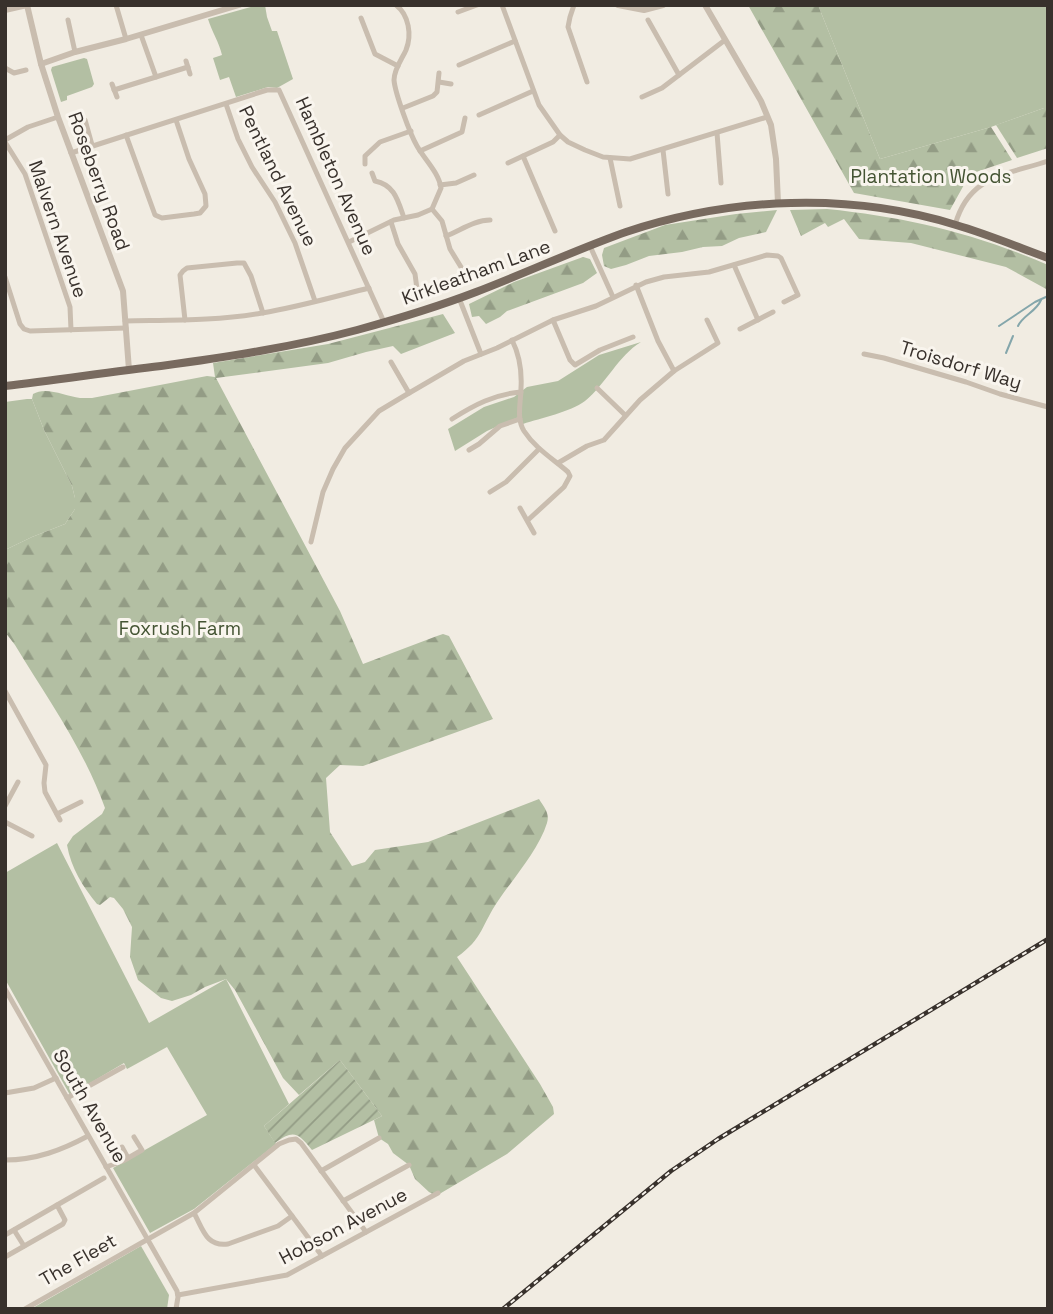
<svg xmlns="http://www.w3.org/2000/svg" width="1053" height="1314" font-family="'Space Grotesk',sans-serif">
	<style>
		.green { fill: #b3bfa3 }
		.forest { fill: url(#forest-firs) }
		.garden { fill: url(#garden-furrows) }
		.lines { fill: none; stroke-linecap: round; stroke-linejoin: round }
		.stream { stroke: #84a6ab; stroke-width: 2 }
		.minor { stroke: #c9bdaf; stroke-width: 5 }
		.tertiary { stroke: #c9bdaf; stroke-width: 6 }
		.primary { stroke: #786a5f; stroke-width: 8 }
		.rail-casing { stroke: #38312c; stroke-width: 4.5 }
		.rail { stroke: #f9f5ee; stroke-width: 2; stroke-dasharray: 5; stroke-linecap: butt }
		.labels { text-anchor: middle; dominant-baseline: central; stroke-width: 6; stroke-linejoin: round; paint-order: stroke }
		.street-label { font-size: 19px; fill: #38312c; stroke: #f9f5ee }
		.park-label { font-size: 19px; fill: #445433; stroke: #f9f5ee }
	</style>
	<defs>
		<pattern id="forest-firs" width="22" height="20" patternUnits="userSpaceOnUse" patternTransform="scale(1.75)"><rect width="22" height="20" fill="#b3bfa3"/><path d="M5 1l3.5 6h-7zM16 11l3.5 6h-7z" fill="#939c85"/></pattern>
		<pattern id="garden-furrows" width="10" height="10" patternUnits="userSpaceOnUse" patternTransform="scale(1.75)"><rect width="10" height="10" fill="#b3bfa3"/><path d="M-1 1l2-2M0 10L10 0M9 11l2-2" fill="none" stroke="#939c85"/></pattern>
	</defs>
	<rect width="100%" height="100%" fill="#f1ece2"/>
	<g class="green">
		<path d="M258 5H265L267 17 272 31H277L293 79 277 88 268 87 236 97 229 77 220 80 213 58 222 55C219 42 212 32 208 19Z"/>
		<path d="M818 5H1048V108H1044L991 127 880 159Z"/>
		<path d="M84 58 87 59 94 84 92 87 67 96V100L61 102 51 70 52 67Z"/>
		<path d="M641 342C618 356 606 384 585 401 570 412 541 418 523 424L521 416 487 431 455 451 448 429 484 407 514 397 527 387 558 381 599 355Z"/>
		<path d="M27 399H32L44 430 72 486 75 498V509L65 524 32 537 5 550V402Z"/>
		<path d="M57 843 149 1023 226 979 289 1104 264 1126 276 1144 194 1209 150 1233 113 1168 207 1115 167 1047 127 1069 124 1063 70 1095 5 979V873Z"/>
		<path d="M141 1246 169 1295 167 1309H31Z"/>
	</g>
	<g class="forest">
		<path d="M748 5H818L880 159 991 127 1012 160 970 174 950 210 854 193Z"/>
		<path d="M1044 108H1048V148L1017 158 996 125Z"/>
		<path d="M827 209C906 217 974 233 1048 265V290L1006 267 911 243 859 239 844 219 828 227 825 223 801 236 790 210Z"/>
		<path d="M777 210 766 232 739 238 722 246 703 247 682 252 649 256 626 265 611 269 604 266 602 255 604 248 665 225 736 214Z"/>
		<path d="M583 257 590 259 597 273 583 283 507 311 500 317 486 324 479 316 472 317 469 304 514 282Z"/>
		<path d="M443 314 455 333 401 354 393 346 366 352 328 363 216 378 340 611 363 664 437 636 443 634 449 636 493 719 363 766 340 765 326 778 330 832 352 866 365 862 375 850 428 842 539 799C544 807 550 813 547 823 539 849 513 879 498 901 482 924 483 939 457 957L540 1084 553 1107 554 1114 507 1154 436 1196 429 1192 415 1179 409 1165 393 1153 388 1144 379 1138 374 1120 382 1116 340 1060 299 1095 283 1078 235 990 226 979 205 987 191 995 172 1001 161 998 138 980 130 957 132 927 123 909 114 898 110 897 100 905 97 904C83 887 71 868 67 845L73 836 102 814 105 808C84 749 47 698 15 645L5 632V550L32 537 65 524 75 509V498L72 486 44 430 32 399 33 394C46 386 65 396 80 398 84 398 88 398 92 398L207 376 215 377 213 363 328 344Z"/>
	</g>
	<path class="garden" d="M340 1060 382 1116 312 1150C298 1133 294 1129 275 1143L264 1126Z"/>
	<g class="lines">
		<g class="stream">
			<path d="M999 326 1035 302 1048 296"/>
			<path d="M1018 326C1023 315 1036 312 1041 300"/>
			<path d="M1006 353 1013 336"/>
		</g>
		<g class="minor">
			<path d="M116 5 126 39"/>
			<path d="M502 5 539 105 560 135 568 142 585 150 603 157 630 159 767 117"/>
			<path d="M574 5 570 17 568 27 587 82"/>
			<path d="M458 12 477 5"/>
			<path d="M361 18 375 54 398 66"/>
			<path d="M68 20 75 52"/>
			<path d="M648 20 679 75"/>
			<path d="M141 35 156 77"/>
			<path d="M186 61 190 74"/>
			<path d="M459 65 515 41"/>
			<path d="M5 68 14 73 26 70"/>
			<path d="M439 82 451 84"/>
			<path d="M112 84 117 97"/>
			<path d="M114 90 188 67"/>
			<path d="M642 97 662 88 725 40"/>
			<path d="M226 104 238 139 252 167 275 202 295 243 315 301"/>
			<path d="M403 108 433 96 437 92 439 73"/>
			<path d="M479 115 533 91"/>
			<path d="M85 120 92 145"/>
			<path d="M717 133 721 183"/>
			<path d="M126 135 155 215 162 218 194 214 200 213 206 206 205 194 189 159 176 120"/>
			<path d="M5 140 28 127 58 117"/>
			<path d="M5 142 25 174 70 307 71 330"/>
			<path d="M663 150 668 194"/>
			<path d="M420 151 462 132 465 118"/>
			<path d="M71 153 267 90H279L384 322"/>
			<path d="M523 156 555 231"/>
			<path d="M610 158 620 206"/>
			<path d="M508 163 553 142 560 135"/>
			<path d="M365 164V156L380 142 411 131"/>
			<path d="M372 173 375 181C395 185 398 201 404 218"/>
			<path d="M440 185 456 183 474 175"/>
			<path d="M432 209 442 221 450 249 464 272"/>
			<path d="M391 222 398 244 415 274 417 289"/>
			<path d="M955 225C969 175 1006 175 1048 161"/>
			<path d="M446 236C461 230 475 220 490 220"/>
			<path d="M349 242 394 220 418 215 432 209 441 188C439 173 425 160 417 146 410 134 395 93 394 80 394 69 402 59 406 50 412 35 409 15 396 5"/>
			<path d="M590 246 613 297"/>
			<path d="M734 265 758 320"/>
			<path d="M5 277 20 324 24 329 30 331 126 328"/>
			<path d="M636 285 658 341 674 371"/>
			<path d="M416 298 417 289H428"/>
			<path d="M459 298 481 354"/>
			<path d="M185 320 180 275 183 271 187 268 237 263H244L251 276 263 313"/>
			<path d="M553 320 570 360 575 365 600 350 633 337"/>
			<path d="M125 321C171 320 217 321 262 313 298 307 333 297 369 288"/>
			<path d="M740 329 773 312"/>
			<path d="M512 340C520 356 522 371 521 388 521 402 516 418 524 431 535 448 553 459 568 472L570 476 564 487 528 520"/>
			<path d="M864 354 884 358 966 382 1000 394 1048 407"/>
			<path d="M391 362 409 393"/>
			<path d="M597 388 625 415"/>
			<path d="M452 419C474 405 495 394 521 392"/>
			<path d="M469 450 479 444 500 426 520 419"/>
			<path d="M558 463 587 446 604 440 640 400 674 371 718 343 707 320"/>
			<path d="M490 492 506 482 539 449"/>
			<path d="M520 508 534 533"/>
			<path d="M311 542 323 492 333 469 345 448 379 411 404 396 464 361 497 348 553 320 596 306 646 282 664 277 709 272 767 255 778 256 781 258 798 295 784 302"/>
			<path d="M5 691 46 765 44 783 45 792 60 820"/>
			<path d="M5 806 18 782"/>
			<path d="M57 814 81 802"/>
			<path d="M5 822 32 836"/>
			<path d="M5 989 177 1291 178 1297 176 1309"/>
			<path d="M5 1093 34 1088 56 1078"/>
			<path d="M67 1098 123 1067"/>
			<path d="M122 1147 128 1158"/>
			<path d="M5 1160C36 1160 62 1150 88 1136"/>
			<path d="M254 1165 322 1256"/>
			<path d="M106 1167 123 1161 142 1150 134 1137"/>
			<path d="M321 1171 379 1138"/>
			<path d="M343 1201 409 1165"/>
			<path d="M194 1213C203 1229 206 1247 228 1244L278 1226 292 1216"/>
			<path d="M14 1230 24 1246"/>
			<path d="M5 1235 104 1178"/>
			<path d="M5 1257 63 1224 65 1220 57 1205"/>
			<path d="M178 1295 287 1275 438 1193"/>
			<path d="M25 1309 194 1213 279 1144 289 1140 296 1139 301 1143 366 1232"/>
		</g>
		<g class="tertiary">
			<path d="M27 5 41 64 58 117 123 291 129 370"/>
			<path d="M618 5 644 10 663 5"/>
			<path d="M705 5 761 101 771 125 776 159 778 203"/>
			<path d="M5 10 27 5"/>
			<path d="M41 64 75 52 126 39 239 5"/>
		</g>
		<path class="primary" d="M5 386C57 380 109 372 161 366 227 357 293 347 357 330 397 319 437 307 476 292 526 273 575 250 626 232 732 197 850 192 956 225 987 234 1018 247 1048 258"/>
		<g class="rail-casing">
			<path id="rail" d="M503 1309 671 1171 718 1139 1048 939"/>
		</g>
		<use href="#rail" class="rail"/>
	</g>
	<g class="labels">
		<g class="street-label">
			<text transform="translate(278 176) rotate(64)">Pentland Avenue</text>
			<text transform="translate(336 176) rotate(66)">Hambleton Avenue</text>
			<text transform="translate(99 181) rotate(70)">Roseberry Road</text>
			<text transform="translate(58 229) rotate(71)">Malvern Avenue</text>
			<text transform="translate(476 272) rotate(-20)">Kirkleatham Lane</text>
			<text transform="translate(961 365) rotate(17)">Troisdorf Way</text>
			<text transform="translate(90 1106) rotate(60)">South Avenue</text>
			<text transform="translate(343 1226) rotate(-28)">Hobson Avenue</text>
			<text transform="translate(78 1260) rotate(-30)">The Fleet</text>
		</g>
		<g class="park-label">
			<text x="931" y="176">Plantation Woods</text>
			<text x="180" y="628">Foxrush Farm</text>
		</g>
	</g>
	<rect width="1053" height="1314" fill="none" stroke="#38312c" stroke-width="14"/>
</svg>
